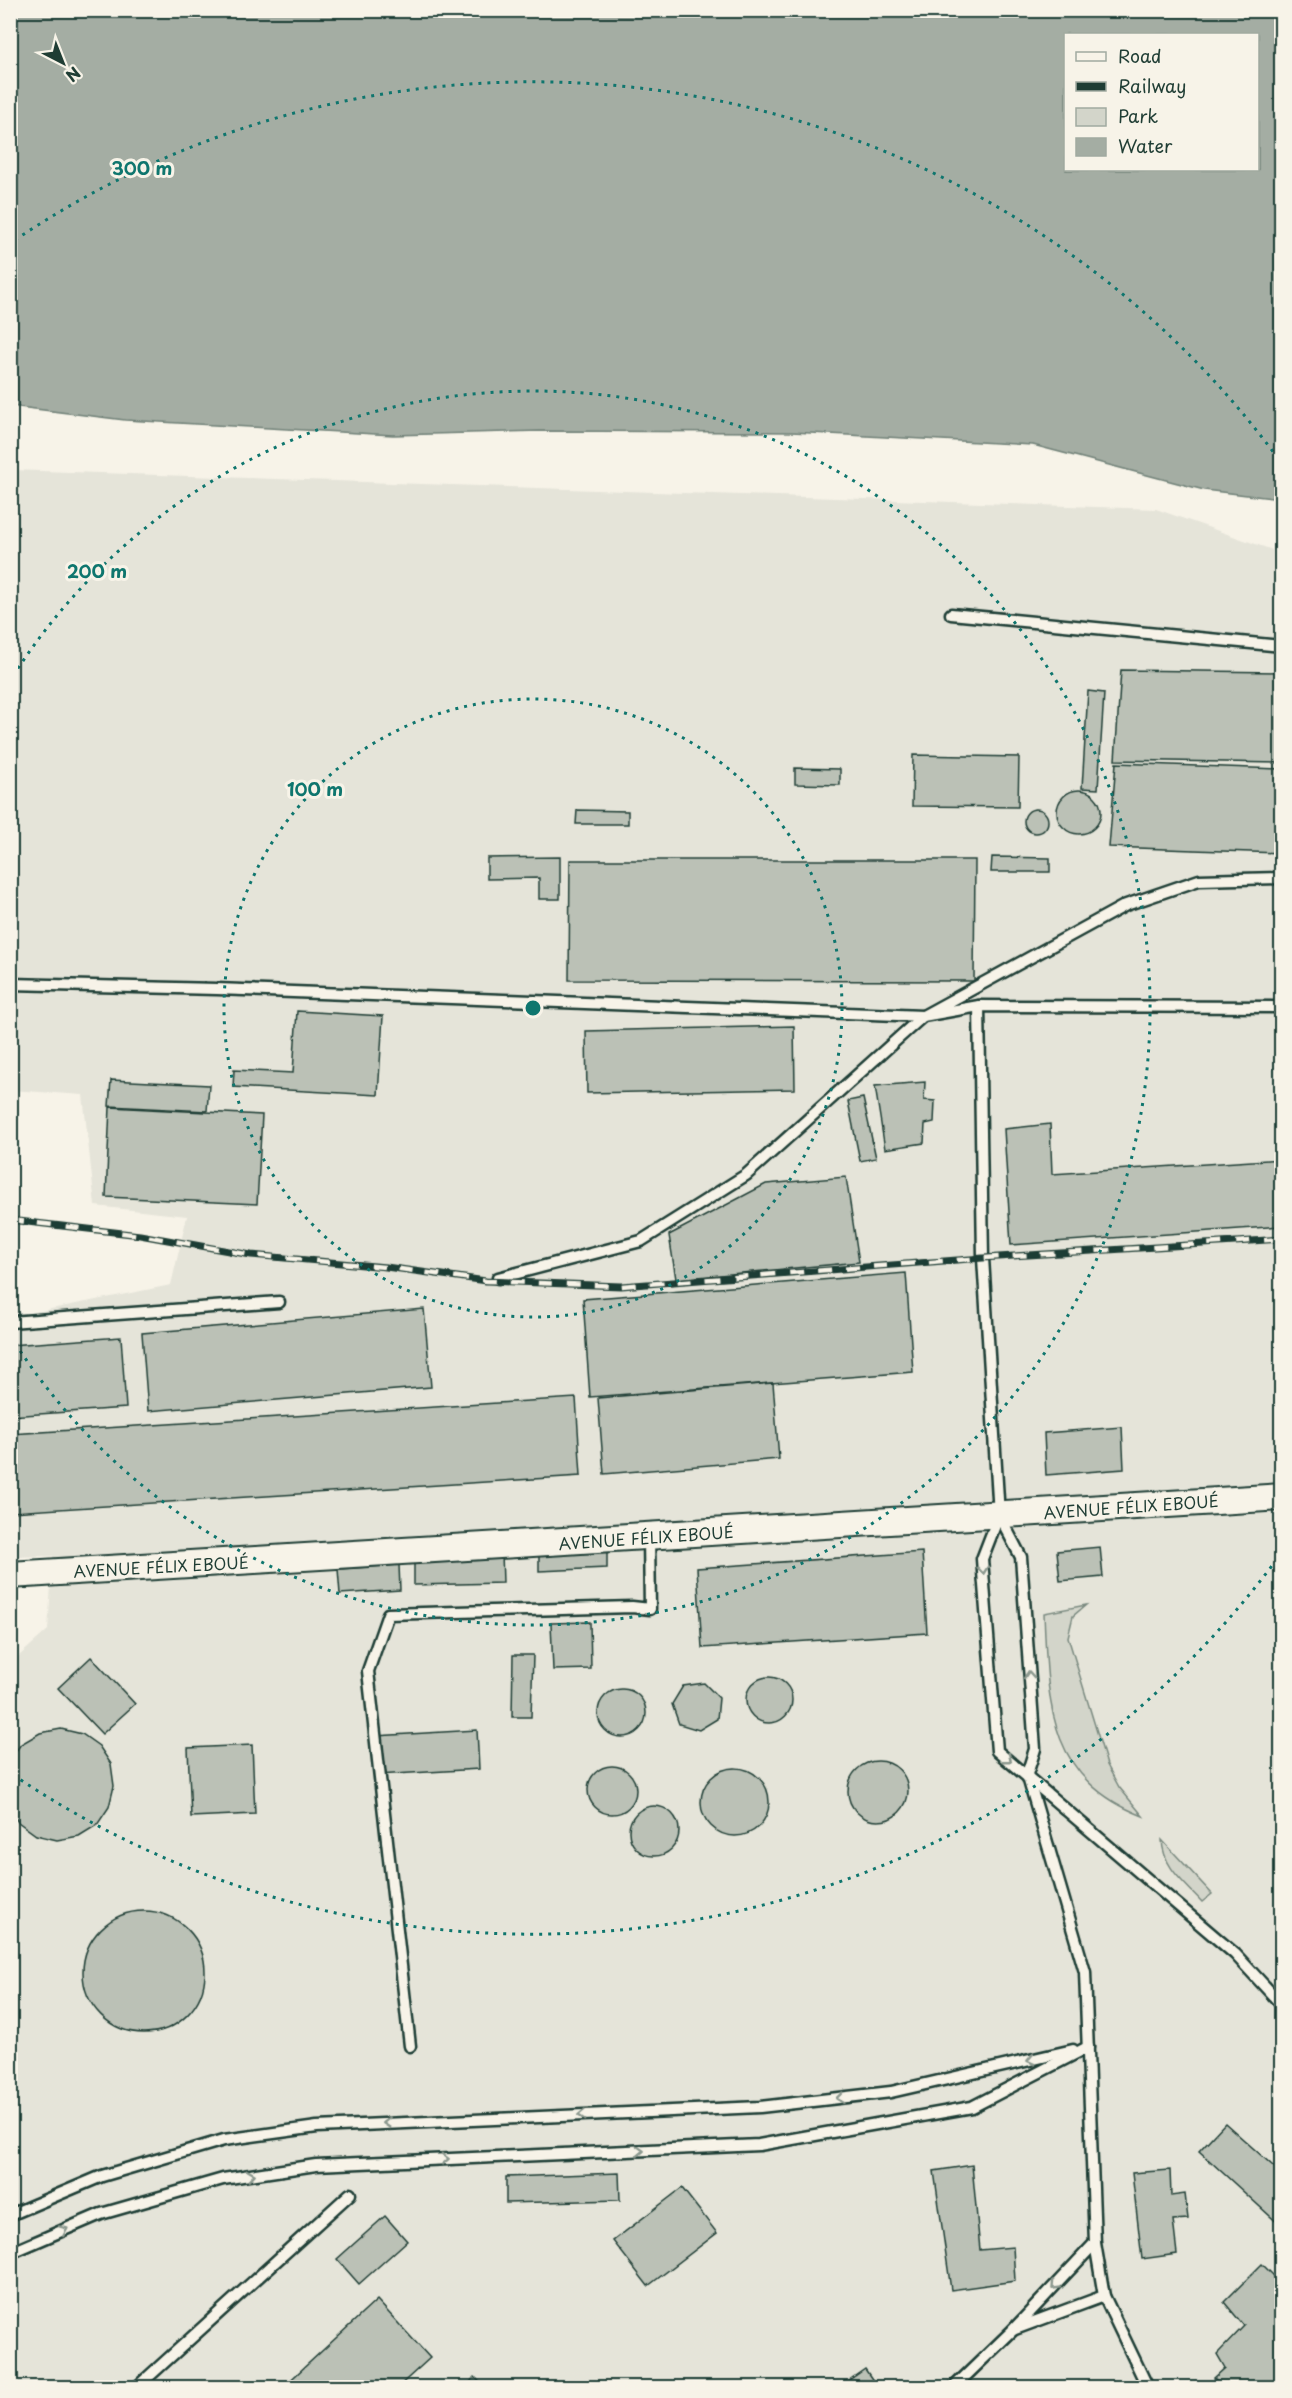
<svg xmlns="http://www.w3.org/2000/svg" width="1292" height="2398" font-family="'Playpen Sans',sans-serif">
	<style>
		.built { fill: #e5e4d9 }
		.green { fill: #d3d5ca; stroke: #79897f; stroke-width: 1.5 }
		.water { fill: #a4ada3; stroke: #6f8077; stroke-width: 1.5; fill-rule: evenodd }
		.building { fill: #bbc1b6; stroke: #1f3d34; stroke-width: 1.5 }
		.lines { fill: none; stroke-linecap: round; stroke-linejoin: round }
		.service-casing { stroke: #1f3d34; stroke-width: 15 }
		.tertiary-casing { stroke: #1f3d34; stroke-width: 30 }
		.service { stroke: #f7f3e8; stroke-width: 10 }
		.tertiary { stroke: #f7f3e8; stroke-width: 26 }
		.rail-casing { stroke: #1f3d34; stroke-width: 7 }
		.rail { stroke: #f7f3e8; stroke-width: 4.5; stroke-dasharray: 14; stroke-linecap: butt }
		.oneway { stroke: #8b988e }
		.ring { fill: none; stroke: #0f766e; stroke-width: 3; stroke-dasharray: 3 6 }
		.labels { text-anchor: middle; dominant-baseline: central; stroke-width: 6; stroke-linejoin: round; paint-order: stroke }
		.street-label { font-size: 16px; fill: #1f3d34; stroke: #f7f3e8 }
		.centre { fill: #0f766e; stroke: #f7f3e8; stroke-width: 3 }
		.ring-label { font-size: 18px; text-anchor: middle; font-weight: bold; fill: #0f766e; stroke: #f7f3e8; stroke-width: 6; stroke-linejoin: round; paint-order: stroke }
	</style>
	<rect width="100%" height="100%" fill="#f7f3e8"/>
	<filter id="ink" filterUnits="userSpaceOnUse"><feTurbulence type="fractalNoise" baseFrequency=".0167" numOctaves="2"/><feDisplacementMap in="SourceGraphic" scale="12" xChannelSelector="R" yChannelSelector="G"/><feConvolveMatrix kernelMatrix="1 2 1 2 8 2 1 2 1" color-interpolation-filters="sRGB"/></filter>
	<g filter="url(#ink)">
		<path class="built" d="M11 470 1156 509 1281 553V2387H11L10 1664 48 1630 53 1556 11 1557V1317L171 1285 187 1216 95 1206 83 1095 11 1090Z"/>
		<g class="green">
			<path d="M1086 1605 1073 1616 1068 1637 1107 1765 1119 1787 1143 1816C1046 1778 1048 1702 1044 1613Z"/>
			<path d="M1162 1840 1212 1894 1202 1902C1185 1883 1163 1868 1162 1840Z"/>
		</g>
		<path class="water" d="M11 10 1281 11V499L1204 490 1033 445 792 432 540 431 393 435 125 420 11 406ZM1066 34H1258V170H1066Z"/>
		<g class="building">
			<path d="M1121 670 1282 672V763L1115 760Z"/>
			<path d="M1088 691 1104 693 1098 789 1082 788Z"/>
			<path d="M913 755 1019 757 1018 807 912 806Z"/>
			<path d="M1116 763 1282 769V853L1109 847Z"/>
			<path d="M795 768 840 769V785L795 784Z"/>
			<circle cx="1079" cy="812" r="22"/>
			<circle cx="1036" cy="821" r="12"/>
			<path d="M577 810 628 811V824H576Z"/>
			<path d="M560 857V899H539V878L487 879V858Z"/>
			<path d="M992 857 1050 858V872H991Z"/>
			<path d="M570 860H975L974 981 569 980Z"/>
			<path d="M297 1011 383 1016 378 1095 233 1087 234 1070 293 1073Z"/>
			<path d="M794 1026 795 1089 587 1093 586 1031Z"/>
			<path d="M111 1080 209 1085 207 1111 109 1106Z"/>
			<path d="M925 1082 924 1100 935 1101 934 1122 925 1124 924 1143 885 1149 875 1086Z"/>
			<path d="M863 1098 876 1158 860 1161 848 1101Z"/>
			<path d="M110 1107 262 1115 257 1204 106 1197Z"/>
			<path d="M1050 1124 1052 1174 1282 1159V1226L1011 1245 1004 1129Z"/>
			<path d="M846 1177 859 1262 676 1279 669 1235 766 1184Z"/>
			<path d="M906 1273 913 1372 590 1397 583 1299Z"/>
			<path d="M424 1309 431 1387 148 1411 142 1333Z"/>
			<path d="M121 1337 126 1408 10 1416V1345Z"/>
			<path d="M773 1383 779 1459 604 1474 598 1398Z"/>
			<path d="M576 1398 581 1476 12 1512 10 1434Z"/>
			<path d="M1122 1427 1124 1469 1046 1475 1044 1433Z"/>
			<path d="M1100 1547 1103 1577 1060 1581 1057 1551Z"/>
			<path d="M607 1551V1568L539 1571V1554Z"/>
			<path d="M922 1552 927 1633 702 1648 697 1568Z"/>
			<path d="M502 1553 503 1583 414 1585V1555Z"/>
			<path d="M399 1565 400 1590 340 1594 338 1569Z"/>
			<path d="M590 1622 591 1669 553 1670 551 1623Z"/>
			<path d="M513 1655H533L531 1717H512Z"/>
			<path d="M91 1657 135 1704 102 1734 58 1688Z"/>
			<circle cx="769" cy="1700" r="23"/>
			<path d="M704 1683 719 1698 717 1719 699 1730 679 1724 672 1704 683 1686Z"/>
			<circle cx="622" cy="1713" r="24"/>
			<path d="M61 1729 82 1734 99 1746 111 1764 114 1786 109 1807 97 1825 79 1836 57 1840 36 1835 18 1822 10 1810V1759L21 1744 40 1733Z"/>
			<path d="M477 1730 479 1769 377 1775 375 1736Z"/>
			<path d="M252 1745 255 1814 191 1817 188 1748Z"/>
			<circle cx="878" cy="1791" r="30"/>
			<circle cx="612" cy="1790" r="24"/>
			<circle cx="735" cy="1802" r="34"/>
			<circle cx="654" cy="1831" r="25"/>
			<circle cx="144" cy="1972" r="61"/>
			<path d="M1225 2123 1282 2174V2227L1199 2151Z"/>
			<path d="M972 2165 980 2250 1013 2247 1015 2281 951 2290 934 2171Z"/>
			<path d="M1170 2170 1171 2196 1185 2194 1188 2219 1173 2220 1177 2254 1142 2259 1132 2173Z"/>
			<path d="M619 2173 620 2200 506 2203V2177Z"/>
			<path d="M682 2188 717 2233 648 2286 613 2241Z"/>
			<path d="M385 2216 407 2241 359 2284 337 2259Z"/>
			<path d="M1262 2264 1282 2284V2381L1275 2388H1224L1214 2378 1225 2368 1217 2354 1244 2326 1224 2302Z"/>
			<path d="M377 2300 430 2358 397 2388H282Z"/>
			<path d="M865 2369 878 2388H848L845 2383Z"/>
			<path d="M475 2377 485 2388H464Z"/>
		</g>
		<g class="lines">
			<g class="service-casing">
				<g id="service">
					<path d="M951 614 1282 646"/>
					<path d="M10 984 217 989 923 1016 979 1006 1282 1007"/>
					<path d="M979 1006 983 1258 999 1515 1021 1557 1035 1749 1027 1774 1085 1972 1095 2243 1104 2296 1148 2388"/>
					<path d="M498 1278 641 1241 746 1175 923 1016 1126 905 1199 880 1282 878"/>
					<path d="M10 1322 279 1302"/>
					<path d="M999 1515 982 1559 997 1751 1235 1954 1282 2005"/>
					<path d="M410 2046 368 1671 388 1614 632 1607 650 1609 649 1537"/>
					<path d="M10 2215 102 2176 224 2140 317 2127 760 2107 891 2092 1073 2050"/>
					<path d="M10 2253 101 2214 223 2179 316 2165 759 2145 972 2107 1088 2047"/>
					<path d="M1015 2329 1104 2296"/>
					<path d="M136 2388 350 2194"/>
					<path d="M953 2388 1012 2331 1095 2243"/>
				</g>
			</g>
			<g class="tertiary-casing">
				<path id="tertiary" d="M10 1575 1282 1497"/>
			</g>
			<use href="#service" class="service"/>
			<use href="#tertiary" class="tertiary"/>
			<g class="rail-casing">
				<path id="rail" d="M10 1220 140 1235 251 1255 386 1267 486 1281 621 1286 983 1258 1282 1239"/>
			</g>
			<use href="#rail" class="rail"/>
		</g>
		<defs><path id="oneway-chevron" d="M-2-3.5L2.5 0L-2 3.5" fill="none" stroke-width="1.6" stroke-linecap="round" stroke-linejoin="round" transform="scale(1.5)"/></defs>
		<g class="oneway">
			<use href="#oneway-chevron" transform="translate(983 1570) rotate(85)"/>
			<use href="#oneway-chevron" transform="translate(1029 1675) rotate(-94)"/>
			<use href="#oneway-chevron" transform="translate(1008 1759) rotate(38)"/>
			<use href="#oneway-chevron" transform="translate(1031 2060) rotate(167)"/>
			<use href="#oneway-chevron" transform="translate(840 2098) rotate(173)"/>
			<use href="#oneway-chevron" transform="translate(582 2115) rotate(177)"/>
			<use href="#oneway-chevron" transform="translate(387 2123) rotate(177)"/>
			<use href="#oneway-chevron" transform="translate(640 2151) rotate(-2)"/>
			<use href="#oneway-chevron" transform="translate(445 2159) rotate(-2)"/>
			<use href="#oneway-chevron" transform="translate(251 2175) rotate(-8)"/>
			<use href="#oneway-chevron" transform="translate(64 2230) rotate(-23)"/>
			<use href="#oneway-chevron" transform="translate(1055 2286) rotate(133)"/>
		</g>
	</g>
	<g class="ring">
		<circle cx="533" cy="1008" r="309"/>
		<path d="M13 676A617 617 0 1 1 13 1340"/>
		<path d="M1277 1559A926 926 0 0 1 15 1776M15 240A926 926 0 0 1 1277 457"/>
	</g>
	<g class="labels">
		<g class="street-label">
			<text transform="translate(1131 1506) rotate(-4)">AVENUE FÉLIX EBOUÉ</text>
			<text transform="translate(646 1537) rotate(-4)">AVENUE FÉLIX EBOUÉ</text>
			<text transform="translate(161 1566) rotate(-3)">AVENUE FÉLIX EBOUÉ</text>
		</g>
	</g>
	<circle cx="533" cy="1008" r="9" class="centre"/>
	<g class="ring-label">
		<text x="142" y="175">300 m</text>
		<text x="97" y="578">200 m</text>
		<text x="315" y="796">100 m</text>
	</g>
	<rect width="1292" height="2398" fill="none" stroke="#f7f3e8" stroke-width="36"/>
	<rect x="18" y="18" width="1256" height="2362" fill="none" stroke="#1f3d34" stroke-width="2" filter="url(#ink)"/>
	<rect x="1064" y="33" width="195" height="138" fill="#f7f3e8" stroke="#a1aaa0" stroke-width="1.5"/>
	<rect x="1076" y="52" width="30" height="9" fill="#f7f3e8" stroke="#a1aaa0" stroke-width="1.5"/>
	<text x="1118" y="63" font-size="18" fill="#1f3d34">Road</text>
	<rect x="1076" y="82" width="30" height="9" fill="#1f3d34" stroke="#a1aaa0" stroke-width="1.5"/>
	<text x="1118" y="93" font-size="18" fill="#1f3d34">Railway</text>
	<rect x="1076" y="108" width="30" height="18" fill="#d3d5ca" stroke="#a1aaa0" stroke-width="1.5"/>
	<text x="1118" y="123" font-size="18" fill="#1f3d34">Park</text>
	<rect x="1076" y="138" width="30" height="18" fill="#a4ada3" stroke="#a1aaa0" stroke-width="1.5"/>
	<text x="1118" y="153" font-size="18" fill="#1f3d34">Water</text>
	<g transform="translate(63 63) rotate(138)" stroke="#f7f3e8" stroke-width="4.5" paint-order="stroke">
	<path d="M0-4.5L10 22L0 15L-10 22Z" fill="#1f3d34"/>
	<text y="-9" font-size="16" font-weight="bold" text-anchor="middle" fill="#1f3d34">N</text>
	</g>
</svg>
